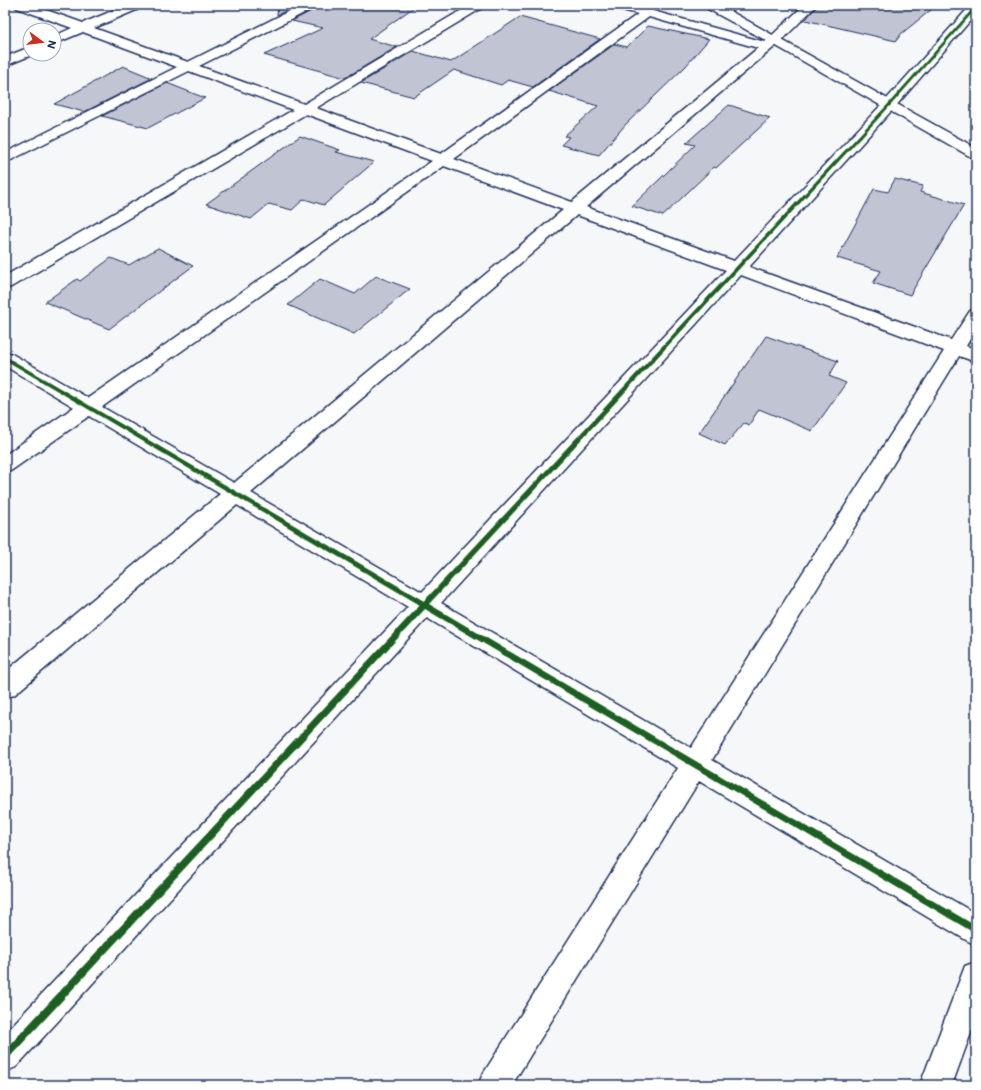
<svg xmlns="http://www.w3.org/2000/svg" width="981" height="1090" font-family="Mali,sans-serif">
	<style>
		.building { fill: #c0c4d3; stroke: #1b2f5e }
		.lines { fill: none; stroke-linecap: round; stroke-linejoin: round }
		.minor-casing { stroke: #1b2f5e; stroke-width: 3 }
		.tertiary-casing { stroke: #1b2f5e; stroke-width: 3 }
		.minor { fill: #fff; fill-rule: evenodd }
		.tertiary { fill: #fff; fill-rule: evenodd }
		.cycleway-casing { stroke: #fff; stroke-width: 2 }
		.cycleway { fill: #1b5e20; fill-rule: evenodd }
	</style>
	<rect width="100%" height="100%" fill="#f6f7f9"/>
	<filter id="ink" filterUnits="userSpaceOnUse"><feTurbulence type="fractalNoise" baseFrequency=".025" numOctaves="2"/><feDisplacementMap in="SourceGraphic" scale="8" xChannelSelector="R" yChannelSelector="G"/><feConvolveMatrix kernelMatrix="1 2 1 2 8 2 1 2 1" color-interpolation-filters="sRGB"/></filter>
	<g filter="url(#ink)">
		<g class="building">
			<path d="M278 5H298L277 15Z"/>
			<path d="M317 5H417L369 39 397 47 345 78 264 55 323 28 292 21 315 9Z"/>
			<path d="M818 5H937L901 34 896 41 805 20Z"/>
			<path d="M520 17 600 39 533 87 508 80 501 85 454 70 414 97 361 83 413 51 451 62Z"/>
			<path d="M648 26 709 39 685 67 626 124 599 155 561 145 569 137 564 136 598 106 549 91 615 44 627 47Z"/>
			<path d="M123 66 152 78 84 112 54 104Z"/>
			<path d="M167 83 205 98 148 128 102 116Z"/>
			<path d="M729 105 770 118 716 168 714 167 663 216 632 206 695 145 686 143Z"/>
			<path d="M300 136 340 150 336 152 374 162 324 205 304 199 292 210 269 204 251 219 206 204Z"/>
			<path d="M895 179 923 186 920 192 964 205 910 295 873 283 881 271 837 258 874 189 888 192Z"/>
			<path d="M158 248 193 266 109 329 45 302 77 279 80 281 111 258 129 265Z"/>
			<path d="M376 276 410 289 354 334 288 305 320 279 355 294Z"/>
			<path d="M766 336 838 361 829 376 846 383 812 431 759 409 749 425 744 423 725 445 699 433Z"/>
		</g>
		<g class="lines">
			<g class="minor-casing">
				<g id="minor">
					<path d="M15 5H32L83 23 127 5H143L141 8 94 28 188 62 301 5H316L314 8 199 66 304 104 470 5H484L482 8 316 108 441 154 638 14 614 8 612 5H631L642 8V5H654L653 11 765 42 804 5H817L779 43 586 207 734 261 884 102 971 5H976V14L894 108 749 267 951 340 970 311 976 310V329L966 346 976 349V362L959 356 712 760 976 914V945L966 940 699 781 512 1085H478L483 1074 678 768 427 618 16 1067 5 1072V1033L408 607 237 505 14 695 5 698V672L220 494 89 416 12 470 5 472V455L74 407 5 366V352L12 354 88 398 432 161 306 114 11 287 5 288V276L293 110 189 71 5 163V153L177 67 83 32 54 44V36L72 28 17 8ZM649 17 758 48 572 202 454 159ZM444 166 563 210 234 483 102 407ZM577 215 726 270 422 592 251 493ZM741 275 944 351 691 748 441 603Z"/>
					<path d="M30 47V54H34L5 66V57Z"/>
					<path d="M976 962V1019L952 1085H920L965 966Z"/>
				</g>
			</g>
			<g class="tertiary-casing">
				<path id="tertiary" d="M704 5H719L976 148V158L971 157 771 43 706 8Z"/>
			</g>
			<use href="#minor" class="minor"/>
			<use href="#tertiary" class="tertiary"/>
			<g class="cycleway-casing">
				<path id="cycleway" d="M975 6H976V9L890 106 429 604 976 926V934L425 609 8 1059 5 1060V1050L420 605 5 360V356L424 601 888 104Z"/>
			</g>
			<use href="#cycleway" class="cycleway"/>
		</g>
	</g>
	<rect width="981" height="1090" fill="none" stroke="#fff" stroke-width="20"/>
	<rect x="10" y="10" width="961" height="1070" fill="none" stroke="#1b2f5e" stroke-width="1.5" filter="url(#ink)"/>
	<g transform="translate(42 42) rotate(105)"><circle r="19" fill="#ffffff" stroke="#a4acbf"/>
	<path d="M0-3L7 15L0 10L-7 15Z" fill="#c8321e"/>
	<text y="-6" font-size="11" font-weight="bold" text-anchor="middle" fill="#1b2f5e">N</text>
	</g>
</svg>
